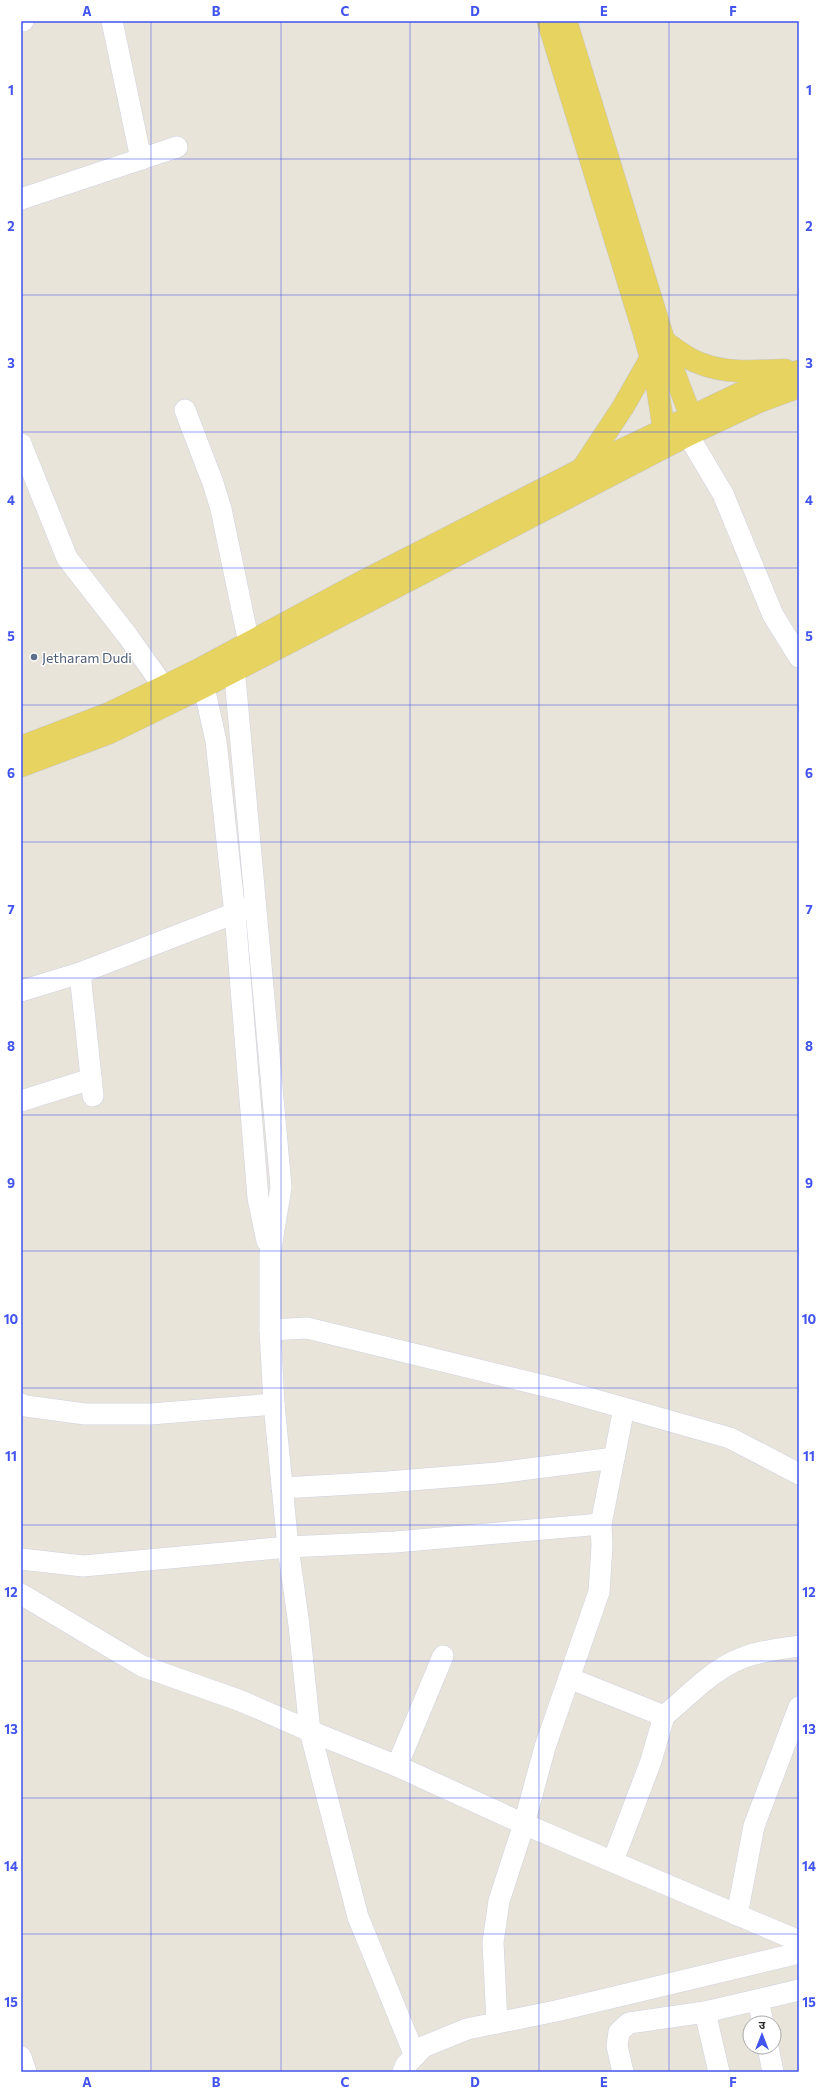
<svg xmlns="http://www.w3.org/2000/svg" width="820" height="2093" font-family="Commissioner,'Noto Sans Devanagari',sans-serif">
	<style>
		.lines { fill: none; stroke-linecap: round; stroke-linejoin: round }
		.minor-casing { stroke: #cfd1e0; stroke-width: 22 }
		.major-casing { stroke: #c7c7c7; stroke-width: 23 }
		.minor { stroke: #fff; stroke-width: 21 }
		.major { stroke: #e7d360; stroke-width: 22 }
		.grid { fill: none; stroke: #4253ee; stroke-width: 1; stroke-opacity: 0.55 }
		.service-dot { fill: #5c6f8a; stroke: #fff; stroke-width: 1.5 }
		.labels { text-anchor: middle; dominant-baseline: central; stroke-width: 3; stroke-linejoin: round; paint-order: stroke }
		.service-label { font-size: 14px; fill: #4e5e75; stroke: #fff; text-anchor: start }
		.neatline { fill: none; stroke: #4253ee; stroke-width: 1.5 }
		.grid-label { font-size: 13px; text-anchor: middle; font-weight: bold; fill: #4253ee }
	</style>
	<rect width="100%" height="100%" fill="#e9e4d9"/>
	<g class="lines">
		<g class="minor-casing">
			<g id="minor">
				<path d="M21 21H23"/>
				<path d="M112 21 141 159"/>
				<path d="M21 199 177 147"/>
				<path d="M185 410 213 483 221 509 249 643"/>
				<path d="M688 435 723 494 773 615 799 657"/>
				<path d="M21 444 67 558 127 635 164 687"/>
				<path d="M233 655 281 1187 270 1254V1330L274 1404 288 1547 299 1625 310 1731 397 1766 524 1824 799 1941"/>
				<path d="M200 669 216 741 235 914 258 1198 267 1241"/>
				<path d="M80 973 93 1096"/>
				<path d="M21 991 80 973 248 908"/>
				<path d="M21 1101 91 1079"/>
				<path d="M270 1330 307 1328 557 1389 730 1438 799 1474"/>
				<path d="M21 1404 26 1406 85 1414H151L274 1404"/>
				<path d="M282 1488 387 1482 497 1473 614 1458"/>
				<path d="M21 1559 83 1566 288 1547 395 1542 601 1524"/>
				<path d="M21 1594 142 1666 241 1701 310 1731 358 1917 415 2056"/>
				<path d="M664 1716C686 1698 707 1675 733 1662 753 1652 777 1649 799 1646"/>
				<path d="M397 1766 443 1656"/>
				<path d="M613 1861 651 1761 664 1716 569 1678 599 1592 602 1546 601 1524 624 1408"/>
				<path d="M737 1915 754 1826 799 1707"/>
				<path d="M758 2000 763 2023"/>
				<path d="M705 2012 719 2072"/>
				<path d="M497 2023 493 1942 499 1901 524 1824 545 1747 569 1678"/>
				<path d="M768 2047 773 2072"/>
				<path d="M21 2057 26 2072"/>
				<path d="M403 2072 406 2065 423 2047 467 2029 556 2011 799 1953"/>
				<path d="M623 2072 617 2046 619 2032 629 2023 705 2012 799 1990"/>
			</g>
		</g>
		<g class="major-casing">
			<g id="major">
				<path d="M548 21 644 333 655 373 666 443"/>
				<path d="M566 21 672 367 696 430"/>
				<path d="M665 342C677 350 688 360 702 364 728 374 758 371 785 370"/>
				<path d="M582 469 623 407 651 358"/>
				<path d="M21 747 110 713 200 669 360 583 582 469 741 393 799 371"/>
				<path d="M21 766 109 733 205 686 688 435 758 402 799 387"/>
			</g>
		</g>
		<use href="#minor" class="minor"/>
		<use href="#major" class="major"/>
	</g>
	<path class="grid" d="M151 21V2072M281 21V2072M410 21V2072M539 21V2072M669 21V2072M21 159H799M21 295H799M21 432H799M21 568H799M21 705H799M21 842H799M21 978H799M21 1115H799M21 1251H799M21 1388H799M21 1525H799M21 1661H799M21 1798H799M21 1934H799"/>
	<circle class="service-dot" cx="34" cy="657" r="4"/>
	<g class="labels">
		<g class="service-label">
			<text x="42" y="657">Jetharam Dudi</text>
		</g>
	</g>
	<rect width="820" height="2093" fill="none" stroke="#ffffff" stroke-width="44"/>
	<g transform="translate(762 2035)"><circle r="19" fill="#ffffff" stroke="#a9a9a9"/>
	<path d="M0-3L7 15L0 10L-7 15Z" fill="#4253ee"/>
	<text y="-6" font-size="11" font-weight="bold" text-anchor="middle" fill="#272727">उ</text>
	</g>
	<rect x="22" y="22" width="776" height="2049" class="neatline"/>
	<g class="grid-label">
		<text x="87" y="16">A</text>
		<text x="216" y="16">B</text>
		<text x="345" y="16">C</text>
		<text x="475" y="16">D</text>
		<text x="604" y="16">E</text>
		<text x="733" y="16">F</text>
		<text x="11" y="95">1</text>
		<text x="809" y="95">1</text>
		<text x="11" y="231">2</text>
		<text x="809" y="231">2</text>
		<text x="11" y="368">3</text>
		<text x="809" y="368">3</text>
		<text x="11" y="505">4</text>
		<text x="809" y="505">4</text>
		<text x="11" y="641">5</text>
		<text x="809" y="641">5</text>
		<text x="11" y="778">6</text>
		<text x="809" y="778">6</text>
		<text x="11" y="914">7</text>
		<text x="809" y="914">7</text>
		<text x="11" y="1051">8</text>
		<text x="809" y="1051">8</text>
		<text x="11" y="1188">9</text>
		<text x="809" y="1188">9</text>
		<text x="11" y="1324">10</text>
		<text x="809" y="1324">10</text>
		<text x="11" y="1461">11</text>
		<text x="809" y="1461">11</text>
		<text x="11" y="1597">12</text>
		<text x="809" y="1597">12</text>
		<text x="11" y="1734">13</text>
		<text x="809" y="1734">13</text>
		<text x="11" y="1871">14</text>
		<text x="809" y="1871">14</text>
		<text x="11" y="2007">15</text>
		<text x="809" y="2007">15</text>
		<text x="87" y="2087">A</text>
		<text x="216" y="2087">B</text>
		<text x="345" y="2087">C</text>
		<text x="475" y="2087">D</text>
		<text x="604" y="2087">E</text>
		<text x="733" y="2087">F</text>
	</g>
</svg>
